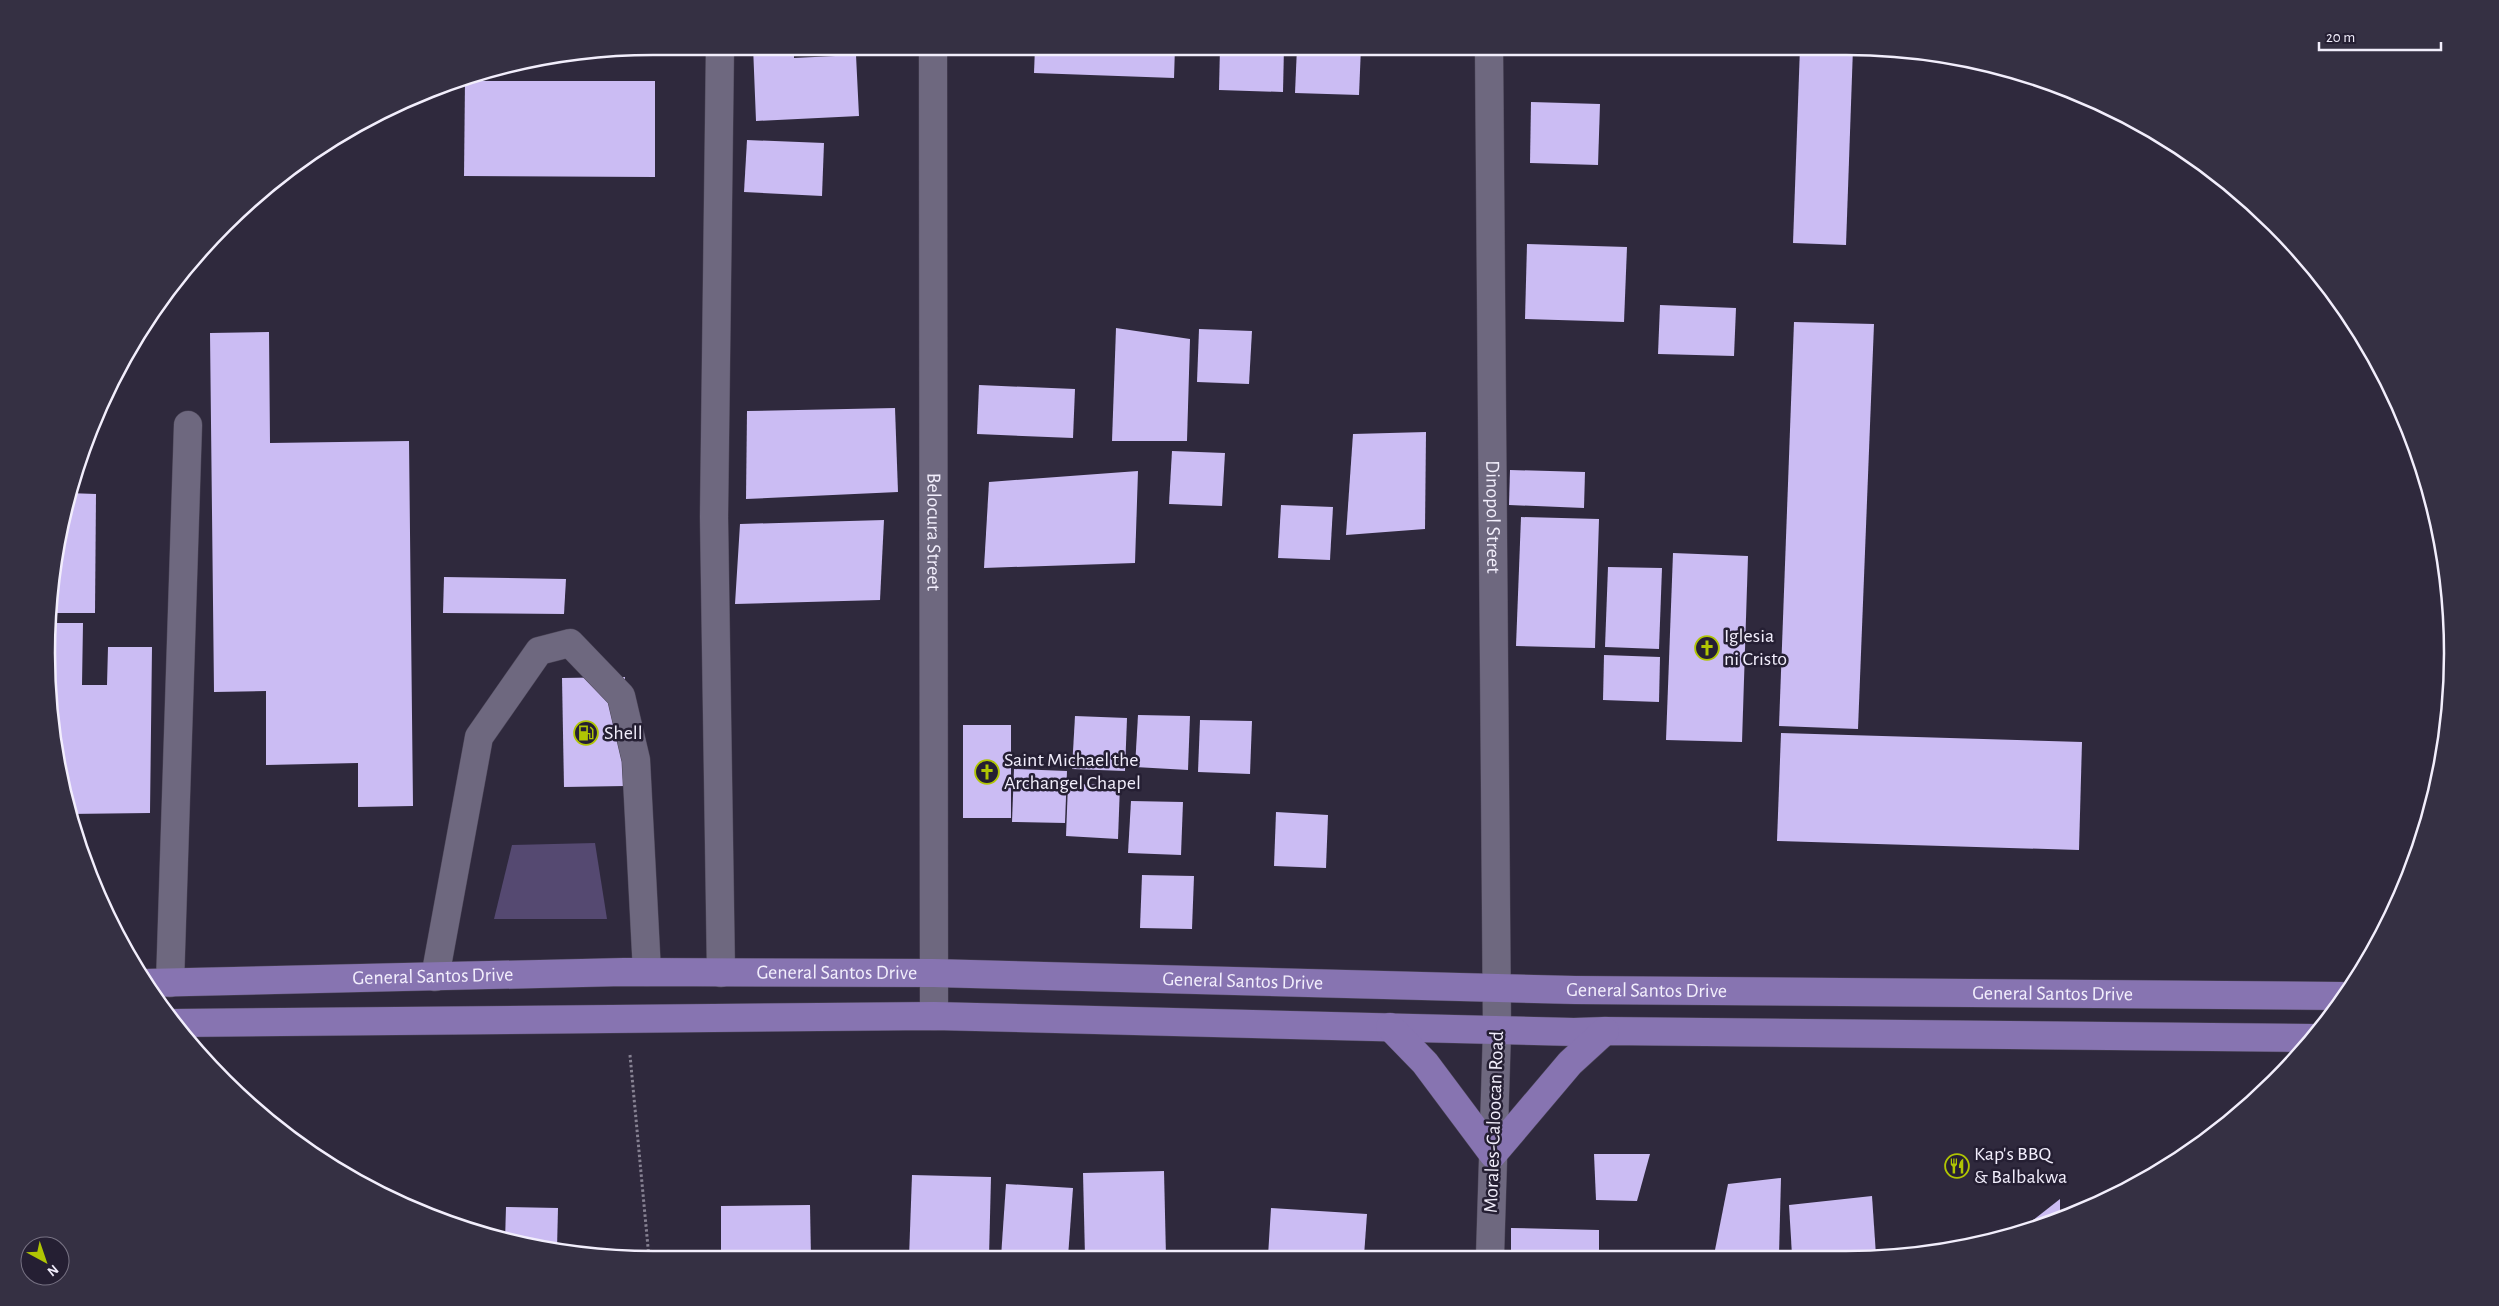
<svg xmlns="http://www.w3.org/2000/svg" width="2499" height="1306" font-family="'Alegreya Sans',sans-serif">
	<style>
		.green { fill: #554971 }
		.building { fill: #cbbcf3 }
		.lines { fill: none; stroke-linecap: round; stroke-linejoin: round }
		.minor-casing { stroke: #4c4658; stroke-width: 29 }
		.highway-casing { stroke: #4c4658; stroke-width: 29 }
		.path { stroke: #878293; stroke-width: 3; stroke-dasharray: 2.5 2.5; stroke-linecap: butt }
		.minor { stroke: #6e687f; stroke-width: 28 }
		.highway { stroke: #8774b1; stroke-width: 28 }
		.labels { text-anchor: middle; dominant-baseline: central; stroke-width: 5; stroke-linejoin: round; paint-order: stroke }
		.street-label { font-size: 20px; fill: #f2eefc; stroke: #251f33 }
		.poi-label { font-size: 20px; fill: #f2eefc; stroke: #251f33; text-anchor: start }
		.rim { fill: none; stroke: #f2eefc; stroke-width: 2.5 }
	</style>
	<rect width="100%" height="100%" fill="#2f293d"/>
	<path class="green" d="M595 843 607 919H494L512 845Z"/>
	<g class="building">
		<path d="M753 46H794V58L856 55 859 116 756 121Z"/>
		<path d="M1035 47H1175L1174 78 1034 73Z"/>
		<path d="M1220 47H1284L1283 92 1219 90Z"/>
		<path d="M1297 47H1361L1359 95 1295 93Z"/>
		<path d="M1379 47H1437V53L1379 52Z"/>
		<path d="M1800 47 1853 48 1846 245 1793 243Z"/>
		<path d="M465 81H655V177L464 176Z"/>
		<path d="M1531 102 1600 104 1598 165 1530 163Z"/>
		<path d="M747 140 824 143 822 196 744 192Z"/>
		<path d="M1527 244 1627 247 1624 322 1525 319Z"/>
		<path d="M1660 305 1736 308 1734 356 1658 354Z"/>
		<path d="M1794 322 1874 324 1858 729 1779 726Z"/>
		<path d="M1116 328 1190 339 1187 441H1112Z"/>
		<path d="M1199 329 1252 331 1249 384 1197 382Z"/>
		<path d="M269 332 270 443 409 441 413 806 358 807V763L266 765V691L214 692 210 333Z"/>
		<path d="M979 385 1075 389 1073 438 977 434Z"/>
		<path d="M895 408 898 492 746 499 747 411Z"/>
		<path d="M1426 432 1425 529 1346 535 1353 434Z"/>
		<path d="M1172 451 1225 453 1222 506 1169 504Z"/>
		<path d="M1510 470 1585 472 1584 508 1509 505Z"/>
		<path d="M1138 471 1135 563 984 568 989 482Z"/>
		<path d="M68 493 96 494 95 613H48Z"/>
		<path d="M1281 505 1333 507 1330 560 1278 558Z"/>
		<path d="M1521 517 1599 519 1595 648 1516 646Z"/>
		<path d="M884 520 880 600 735 604 740 524Z"/>
		<path d="M1673 553 1748 556 1742 742 1666 740Z"/>
		<path d="M1608 567 1662 568 1659 649 1605 647Z"/>
		<path d="M444 577 566 579 564 614 443 613Z"/>
		<path d="M48 623H83L82 685H107L108 647H152L150 813 68 814 48 693Z"/>
		<path d="M1604 655 1660 657 1659 702 1603 700Z"/>
		<path d="M625 677 626 786 564 787 562 678Z"/>
		<path d="M1138 715 1190 716 1188 770 1135 767Z"/>
		<path d="M1075 716 1127 718 1125 771 1072 769Z"/>
		<path d="M1200 720 1252 721 1250 774 1198 772Z"/>
		<rect x="963" y="725" width="48" height="93"/>
		<path d="M1781 733 2082 742 2079 850 1777 841Z"/>
		<path d="M1014 769 1067 771 1065 823 1012 822Z"/>
		<path d="M1068 784 1120 785 1118 839 1066 836Z"/>
		<path d="M1131 801 1183 802 1181 855 1128 853Z"/>
		<path d="M1276 812 1328 815 1326 868 1274 866Z"/>
		<path d="M1142 875 1194 876 1192 929 1140 928Z"/>
		<path d="M1594 1154H1650L1637 1201 1596 1200Z"/>
		<path d="M1164 1171 1166 1257H1085L1083 1173Z"/>
		<path d="M912 1175 991 1177 989 1257 909 1258Z"/>
		<path d="M1781 1178 1779 1255H1714L1728 1184Z"/>
		<path d="M1006 1184 1073 1188 1068 1257H1001Z"/>
		<path d="M1872 1196 1876 1255H1792L1789 1205Z"/>
		<path d="M2060 1199V1218L2023 1228Z"/>
		<path d="M810 1205 811 1258H721V1206Z"/>
		<path d="M506 1207 558 1208 557 1249 505 1241Z"/>
		<path d="M1271 1208 1367 1214 1364 1256H1268Z"/>
		<path d="M1511 1228 1599 1230V1256H1511Z"/>
	</g>
	<g class="lines">
		<g class="minor-casing">
			<g id="minor">
				<path d="M720 46 714 517 721 973"/>
				<path id="s1" d="M933 47 934 1016"/>
				<path id="s2" d="M1489 47 1497 1031 1490 1256"/>
				<path d="M435 977 479 737 539 651 570 643 621 696 636 760 647 972"/>
				<path d="M170 983 188 425"/>
			</g>
		</g>
		<g class="highway-casing">
			<g id="highway">
				<path id="s3" d="M145 983 624 972 933 973 1575 990 2341 996"/>
				<path d="M175 1023 934 1016 1574 1032 1605 1031 2312 1038"/>
				<path d="M1390 1027 1425 1063 1493 1154 1570 1063 1605 1031"/>
			</g>
		</g>
		<path class="path" d="M630 1055 649 1258"/>
		<use href="#minor" class="minor"/>
		<use href="#highway" class="highway"/>
	</g>
	<defs>
		<g id="church-ring" transform="scale(1.25)"><circle r="9.5" fill="#251f33" stroke="#b0c503" stroke-width="1.5"/><path d="M-1.2-6h2.4v3.5h3.3v2.4h-3.3V6h-2.4V-.1h-3.3v-2.4h3.3Z" fill="#b0c503"/></g>
		<g id="fuel-ring" transform="scale(1.25)"><circle r="9.5" fill="#251f33" stroke="#b0c503" stroke-width="1.5"/><path d="M-5.5-6h7V0h2V4h1.3V-2.5L3-4.5l.8-.8L6-3V5H2.5V1h-1V6h-7ZM-4.2-4.7v3.2H.2V-4.7Z" fill="#b0c503"/></g>
		<g id="restaurant-ring" transform="scale(1.25)"><circle r="9.5" fill="#251f33" stroke="#b0c503" stroke-width="1.5"/><path d="M-5-6h1v4h1v-4h1v4h1v-4h1v5L-1.5 .5V6h-2V.5L-5-1ZM5-6V6H3V1.5H1.5Q1.5-4 5-6Z" fill="#b0c503"/></g>
	</defs>
	<g fill-rule="evenodd">
		<use href="#church-ring" x="1707" y="648"/>
		<use href="#fuel-ring" x="586" y="733"/>
		<use href="#church-ring" x="987" y="772"/>
		<use href="#restaurant-ring" x="1957" y="1166"/>
	</g>
	<g class="labels">
		<g class="street-label">
			<text stroke="none"><textPath href="#s2" startOffset="470">Dinopol Street</textPath></text>
			<text stroke="none"><textPath href="#s1" startOffset="485">Belocura Street</textPath></text>
			<text stroke="none"><textPath href="#s3" startOffset="692">General Santos Drive</textPath></text>
			<text stroke="none"><textPath href="#s3" startOffset="288">General Santos Drive</textPath></text>
			<text stroke="none"><textPath href="#s3" startOffset="1098">General Santos Drive</textPath></text>
			<text stroke="none"><textPath href="#s3" startOffset="1502">General Santos Drive</textPath></text>
			<text stroke="none"><textPath href="#s3" startOffset="1908">General Santos Drive</textPath></text>
			<text transform="translate(1494 1122) rotate(-88)">Morales-Caloocan Road</text>
		</g>
		<g class="poi-label">
			<text x="1724" y="636">Iglesia<tspan x="1724" dy="23">ni Cristo</tspan></text>
			<text x="604" y="733">Shell</text>
			<text x="1004" y="760">Saint Michael the<tspan x="1004" dy="23">Archangel Chapel</tspan></text>
			<text x="1974" y="1154">Kap's BBQ<tspan x="1974" dy="23">&amp; Balbakwa</tspan></text>
		</g>
	</g>
	<path d="M0 0H2499V1306H0ZM653 55H1846A598 598 0 0 1 2444 653V653A598 598 0 0 1 1846 1251H653A598 598 0 0 1 55 653V653A598 598 0 0 1 653 55Z" fill="#353043" fill-rule="evenodd"/>
	<path class="rim" d="M653 55H1846A598 598 0 0 1 2444 653V653A598 598 0 0 1 1846 1251H653A598 598 0 0 1 55 653V653A598 598 0 0 1 653 55Z"/>
	<g transform="translate(45 1261) rotate(140)"><circle r="24" fill="#251f33" stroke="#777283"/>
	<path d="M0-4L9 19L0 12L-9 19Z" fill="#b0c503"/>
	<text y="-8" font-size="14" font-weight="bold" text-anchor="middle" fill="#f2eefc">N</text>
	</g>
	<path d="M2319 42v8h122v-8" fill="none" stroke="#f2eefc" stroke-width="2.5"/>
	<text x="2326" y="42" font-size="15" fill="#f2eefc" stroke="#251f33" stroke-width="4" paint-order="stroke">20 m</text>
</svg>
